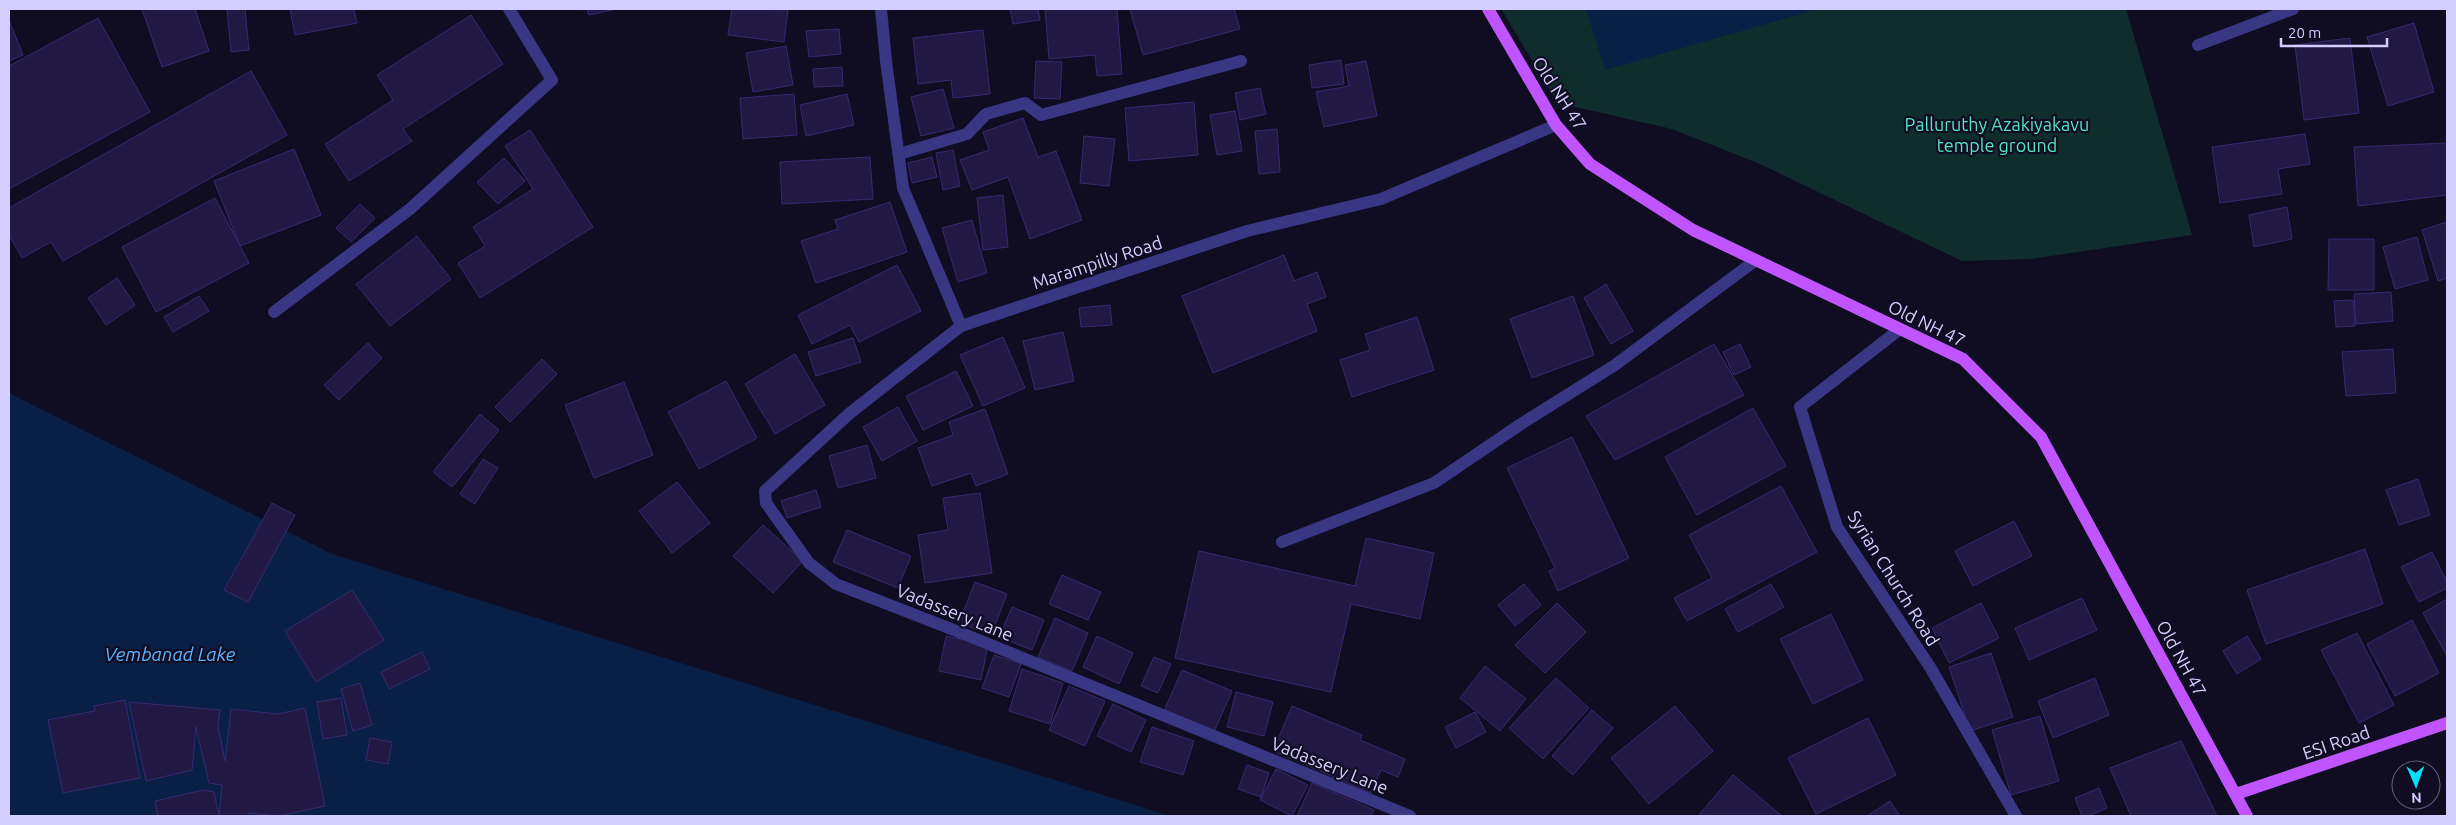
<svg xmlns="http://www.w3.org/2000/svg" width="2456" height="825" font-family="Ubuntu,sans-serif">
	<style>
		.green { fill: #0f2d2c }
		.water { fill: #091f45 }
		.building { fill: #211844; stroke: #372971 }
		.lines { fill: none; stroke-linecap: round; stroke-linejoin: round }
		.minor { stroke: #393684; stroke-width: 12 }
		.major { stroke: #c055ff; stroke-width: 12 }
		.labels { text-anchor: middle; dominant-baseline: central; stroke-width: 4.5; stroke-linejoin: round; paint-order: stroke }
		.street-label { font-size: 18px; fill: #d4ceff; stroke: #100d23 }
		.park-label { font-size: 18px; fill: #55e4c0; stroke: #100d23 }
		.water-label { font-size: 19px; font-style: italic; fill: #5cb4ff; stroke: #100d23 }
	</style>
	<rect width="100%" height="100%" fill="#100d23"/>
	<path class="green" d="M1501 9H2126L2192 235 2031 259 1962 261 1760 164 1672 129 1558 103Z"/>
	<g class="water">
		<path d="M1586 9H1818L1605 70Z"/>
		<path d="M9 393 332 554 1170 816H9Z"/>
	</g>
	<g class="building">
		<path d="M142 9H195L209 51 162 67Z"/>
		<path d="M227 9H245L249 50 231 52Z"/>
		<path d="M290 9H354L357 23 295 35Z"/>
		<path d="M587 9H616L589 15Z"/>
		<path d="M732 9 788 10 784 42 728 35Z"/>
		<path d="M1010 9H1038L1040 20 1013 24Z"/>
		<path d="M1045 9H1117L1122 74 1097 76 1095 55 1049 59Z"/>
		<path d="M1130 9H1234L1240 29 1143 55Z"/>
		<path d="M471 15 503 64 403 129 412 141 349 181 325 144 393 100 377 75Z"/>
		<path d="M98 18 150 112 9 189V66Z"/>
		<path d="M9 20 23 55 9 61Z"/>
		<path d="M2414 23 2434 92 2388 106 2367 37Z"/>
		<path d="M839 29 841 54 809 57 806 31Z"/>
		<path d="M983 30 990 94 953 98 951 80 918 84 913 38Z"/>
		<path d="M2350 38 2359 113 2304 120 2295 45Z"/>
		<path d="M786 46 793 85 753 92 746 53Z"/>
		<path d="M1341 60 1344 84 1312 88 1309 65Z"/>
		<path d="M1036 61 1062 62 1060 99 1034 98Z"/>
		<path d="M1366 61 1377 116 1324 127 1316 92 1349 86 1345 65Z"/>
		<path d="M842 67 843 86 814 87 813 69Z"/>
		<path d="M251 71 287 135 63 261 51 242 22 258 9 235V208Z"/>
		<path d="M1260 88 1266 114 1240 120 1235 93Z"/>
		<path d="M943 89 954 128 921 136 911 97Z"/>
		<path d="M794 94 797 135 743 139 740 98Z"/>
		<path d="M847 94 854 125 806 136 800 105Z"/>
		<path d="M1194 102 1198 155 1129 161 1125 108Z"/>
		<path d="M1235 111 1242 151 1217 155 1210 115Z"/>
		<path d="M1023 118 1038 157 1056 151 1082 220 1030 239 1008 177 972 190 960 160 989 150 983 132Z"/>
		<path d="M1277 129 1280 172 1259 174 1255 131Z"/>
		<path d="M530 130 593 227 480 298 458 263 485 246 473 227 533 189 505 146Z"/>
		<path d="M2305 134 2310 164 2278 169 2282 194 2220 203 2212 147Z"/>
		<path d="M1084 136 1115 139 1109 186 1080 183Z"/>
		<path d="M2447 143V195L2358 206 2354 147Z"/>
		<path d="M294 149 321 215 240 246 214 181Z"/>
		<path d="M953 150 960 186 943 190 936 153Z"/>
		<path d="M870 157 873 199 782 204 780 162Z"/>
		<path d="M932 157 937 177 912 183 908 163Z"/>
		<path d="M504 158 525 181 498 204 477 182Z"/>
		<path d="M1003 195 1008 247 983 250 977 198Z"/>
		<path d="M215 198 249 263 156 312 122 247Z"/>
		<path d="M890 202 907 252 816 283 801 241 838 229 835 220Z"/>
		<path d="M360 204 375 218 351 242 336 228Z"/>
		<path d="M2287 207 2292 239 2254 247 2249 215Z"/>
		<path d="M972 220 987 273 958 282 942 228Z"/>
		<path d="M2447 222V278L2438 281 2422 230Z"/>
		<path d="M417 236 451 279 390 326 356 284Z"/>
		<path d="M2417 237 2428 280 2395 289 2383 247Z"/>
		<path d="M2329 239H2374V290H2328Z"/>
		<path d="M1284 255 1294 281 1317 272 1326 297 1307 304 1317 331 1213 373 1182 296Z"/>
		<path d="M897 265 921 311 859 342 850 325 812 344 798 315Z"/>
		<path d="M117 278 135 305 106 325 88 298Z"/>
		<path d="M1606 284 1633 331 1611 344 1584 298Z"/>
		<path d="M2391 292 2393 321 2356 324 2354 294Z"/>
		<path d="M199 296 209 311 173 332 164 317Z"/>
		<path d="M1573 296 1594 355 1532 378 1510 319Z"/>
		<path d="M2353 300 2355 326 2336 327 2334 301Z"/>
		<path d="M1110 305 1112 325 1081 327 1079 308Z"/>
		<path d="M1417 317 1434 370 1352 397 1340 360 1370 350 1365 334Z"/>
		<path d="M1063 332 1074 381 1035 390 1023 341Z"/>
		<path d="M1003 337 1025 388 983 406 960 355Z"/>
		<path d="M853 338 861 362 816 376 808 352Z"/>
		<path d="M368 343 382 358 339 400 324 385Z"/>
		<path d="M1714 344 1744 395 1615 460 1586 416Z"/>
		<path d="M1740 344 1751 367 1734 375 1723 352Z"/>
		<path d="M2393 349 2396 393 2346 396 2342 352Z"/>
		<path d="M795 354 825 405 775 434 745 384Z"/>
		<path d="M542 359 557 374 510 422 495 407Z"/>
		<path d="M956 371 973 406 923 430 906 396Z"/>
		<path d="M726 381 757 438 699 469 668 412Z"/>
		<path d="M624 382 653 455 594 478 565 405Z"/>
		<path d="M898 407 917 441 882 461 863 427Z"/>
		<path d="M1753 408 1786 466 1697 515 1665 457Z"/>
		<path d="M985 409 1008 474 976 486 971 473 932 486 918 448 953 435 949 422Z"/>
		<path d="M480 414 499 430 452 487 433 472Z"/>
		<path d="M1572 437 1629 558 1558 591 1549 571 1555 568 1507 468Z"/>
		<path d="M867 445 876 478 838 488 829 456Z"/>
		<path d="M483 459 498 468 475 504 460 494Z"/>
		<path d="M2418 479 2430 515 2399 525 2386 490Z"/>
		<path d="M677 482 710 523 672 553 639 511Z"/>
		<path d="M1781 486 1817 552 1687 621 1674 598 1712 578 1689 535Z"/>
		<path d="M816 490 821 507 787 518 781 501Z"/>
		<path d="M980 493 992 573 925 583 918 535 948 530 943 498Z"/>
		<path d="M272 503 295 515 248 602 224 590Z"/>
		<path d="M2014 521 2032 556 1973 586 1955 551Z"/>
		<path d="M763 525 803 561 773 593 733 556Z"/>
		<path d="M847 530 911 556 898 588 833 562Z"/>
		<path d="M1366 538 1434 553 1420 619 1351 604 1331 692 1175 658 1199 551 1355 586Z"/>
		<path d="M2365 549 2383 604 2266 644 2247 590Z"/>
		<path d="M2432 552 2447 582V588L2419 602 2401 567Z"/>
		<path d="M1062 575 1101 592 1088 620 1049 604Z"/>
		<path d="M975 582 1007 594 991 635 959 623Z"/>
		<path d="M1524 584 1541 605 1515 626 1498 605Z"/>
		<path d="M1771 584 1784 607 1738 632 1725 609Z"/>
		<path d="M352 590 384 640 316 682 285 631Z"/>
		<path d="M2082 598 2097 630 2029 660 2015 628Z"/>
		<path d="M2447 599V656L2423 613Z"/>
		<path d="M1557 603 1586 632 1545 673 1515 645Z"/>
		<path d="M1981 603 1999 638 1949 663 1932 628Z"/>
		<path d="M1012 607 1044 620 1032 650 999 637Z"/>
		<path d="M1831 614 1863 680 1813 704 1780 639Z"/>
		<path d="M1055 618 1088 633 1072 671 1038 657Z"/>
		<path d="M2412 620 2439 673 2395 696 2367 644Z"/>
		<path d="M2357 633 2394 705 2359 723 2321 650Z"/>
		<path d="M946 636 988 645 981 680 939 671Z"/>
		<path d="M1097 636 1133 653 1119 684 1083 667Z"/>
		<path d="M2247 636 2261 659 2237 674 2223 651Z"/>
		<path d="M422 652 430 669 389 689 381 672Z"/>
		<path d="M1991 653 2013 717 1970 731 1949 667Z"/>
		<path d="M994 655 1021 664 1009 697 982 688Z"/>
		<path d="M1154 657 1171 664 1158 693 1141 686Z"/>
		<path d="M1485 666 1526 699 1500 731 1460 698Z"/>
		<path d="M1022 669 1063 683 1050 724 1009 711Z"/>
		<path d="M1182 670 1232 691 1214 732 1164 711Z"/>
		<path d="M1556 678 1589 708 1543 759 1509 728Z"/>
		<path d="M2095 678 2109 715 2053 738 2038 701Z"/>
		<path d="M360 683 372 725 353 731 341 689Z"/>
		<path d="M1069 686 1105 701 1085 746 1049 730Z"/>
		<path d="M1236 692 1273 702 1264 736 1227 727Z"/>
		<path d="M341 698 347 735 323 739 317 702Z"/>
		<path d="M125 700 140 778 63 793 48 720 95 711 94 706Z"/>
		<path d="M129 702 220 710 218 726 225 761 231 709 278 714 305 708 325 806 279 816 249 813V816H158L155 801 203 790 214 792 219 816 222 785 209 783 196 727 192 770 146 781Z"/>
		<path d="M1113 704 1146 720 1131 752 1097 736Z"/>
		<path d="M1292 706 1362 735 1360 740 1405 759 1398 777 1381 770 1371 793 1273 751Z"/>
		<path d="M1675 706 1713 751 1649 804 1611 758Z"/>
		<path d="M1592 710 1613 728 1573 775 1552 756Z"/>
		<path d="M1475 712 1486 732 1456 748 1445 727Z"/>
		<path d="M2040 716 2059 781 2011 795 1992 730Z"/>
		<path d="M1868 718 1896 775 1816 814 1788 758Z"/>
		<path d="M1152 727 1194 741 1183 775 1140 762Z"/>
		<path d="M370 738 392 742 388 764 366 760Z"/>
		<path d="M2181 741 2217 816H2131L2110 768Z"/>
		<path d="M1247 765 1269 773 1261 797 1238 789Z"/>
		<path d="M1276 769 1308 785 1292 816 1260 800Z"/>
		<path d="M1733 775 1782 816H1698Z"/>
		<path d="M1312 783 1374 810 1371 816H1297Z"/>
		<path d="M2099 788 2107 808 2088 816H2082L2075 798Z"/>
		<path d="M1890 801 1900 816H1867Z"/>
	</g>
	<g class="lines">
		<g class="minor">
			<path d="M881 9 886 61 903 188 961 326 1247 231 1381 199 1556 125"/>
			<path d="M2198 45 2293 9"/>
			<path d="M899 154 967 134 986 114 1025 103 1041 115 1241 61"/>
			<path d="M274 312 410 209 552 80 509 9"/>
			<path d="M961 326 850 413 765 491 766 503 809 563 836 584 959 632 1410 816"/>
			<path d="M1900 329 1800 407 1837 527 1930 667 2016 816"/>
			<path d="M1282 542 1434 483 1521 424 1615 365 1756 260"/>
		</g>
		<g class="major">
			<path d="M1488 9 1556 125 1590 164 1693 230 1963 359 2041 437 2247 816"/>
			<path d="M2236 794 2447 723"/>
		</g>
	</g>
	<g class="labels">
		<g class="street-label">
			<text transform="translate(1560 93) rotate(57)">Old NH 47</text>
			<text transform="translate(1097 262) rotate(-18)">Marampilly Road</text>
			<text transform="translate(1927 323) rotate(26)">Old NH 47</text>
			<text transform="translate(1894 578) rotate(58)">Syrian Church Road</text>
			<text transform="translate(955 612) rotate(22)">Vadassery Lane</text>
			<text transform="translate(2182 658) rotate(61)">Old NH 47</text>
			<text transform="translate(2336 742) rotate(-19)">ESI Road</text>
			<text transform="translate(1330 765) rotate(22)">Vadassery Lane</text>
		</g>
		<g class="park-label">
			<text x="1997" y="124">Palluruthy Azakiyakavu<tspan x="1997" dy="21">temple ground</tspan></text>
		</g>
		<g class="water-label">
			<text x="170" y="654">Vembanad Lake</text>
		</g>
	</g>
	<rect width="2456" height="825" fill="none" stroke="#d4ceff" stroke-width="20"/>
	<g transform="translate(2416 785) rotate(178)"><circle r="24" fill="#100d23" stroke="#5e5a7b"/>
	<path d="M0-4L9 19L0 12L-9 19Z" fill="#00e0f9"/>
	<text y="-8" font-size="14" font-weight="bold" text-anchor="middle" fill="#d4ceff">N</text>
	</g>
	<path d="M2281 38v8h106v-8" fill="none" stroke="#d4ceff" stroke-width="2.5"/>
	<text x="2288" y="38" font-size="15" fill="#d4ceff" stroke="#100d23" stroke-width="4" paint-order="stroke">20 m</text>
</svg>
